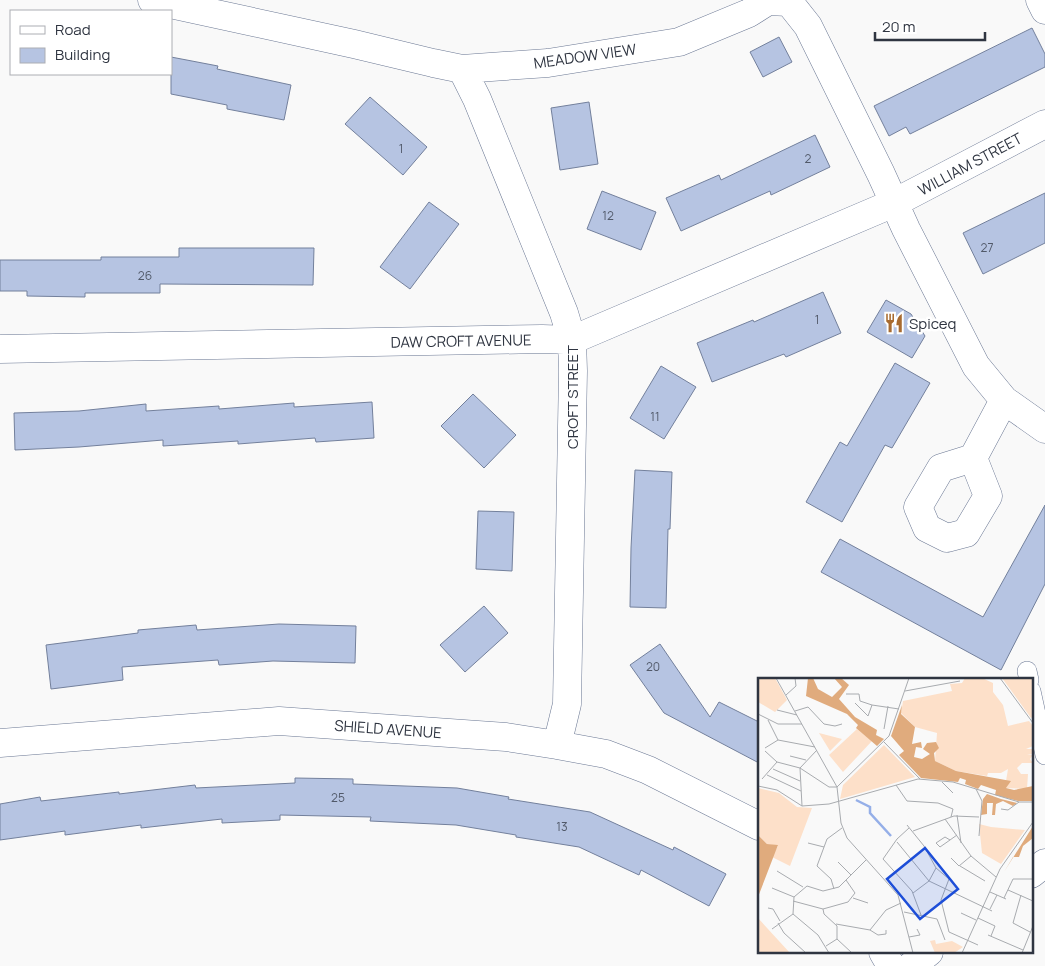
<svg xmlns="http://www.w3.org/2000/svg" width="1045" height="966" viewBox="0 0 1045 966" font-family="Manrope,sans-serif">
	<style>
		.building { fill: #b6c4e2; stroke: #73809c }
		.lines { fill: none; stroke-linecap: round; stroke-linejoin: round }
		.lane-casing { stroke: #6b7894; stroke-width: 20 }
		.street-casing { stroke: #6b7894; stroke-width: 29 }
		.lane { stroke: #fff; stroke-width: 19 }
		.street { stroke: #fff; stroke-width: 28 }
		.labels { text-anchor: middle; dominant-baseline: central; stroke-width: 5; stroke-linejoin: round; paint-order: stroke }
		.number-label { font-size: 12px; fill: #515969 }
		.street-label { font-size: 15px; fill: #2f3541; stroke: #fff }
		.poi-label { font-size: 15px; fill: #2f3541; stroke: #fff; text-anchor: start }
		.inset-river { fill: none; stroke: #95afe8; stroke-width: 2.5 }
		.inset-road { fill: none; stroke: #a8abaf; stroke-width: 1 }
		.view { fill: #1d4ed8; fill-opacity: 0.15; stroke: #1d4ed8; stroke-width: 2.5 }
		.inset-edge { fill: none; stroke: #2f3541; stroke-width: 2.5 }
	</style>
	<rect width="100%" height="100%" fill="#f9f9f9"/>
	<path class="building" d="M1032 28 1045 54V67L910 134 906 127 889 136 874 106Z
		M779 37 792 62 763 77 750 52Z
		M171 57 218 66 217 69 291 85 284 120 227 109V105L171 94Z
		M370 97 427 147 403 175 345 124Z
		M589 102 598 164 560 170 551 108Z
		M815 135 830 167 771 195 770 191 681 231 666 198 719 175 721 180Z
		M602 191 656 212 641 250 587 229Z
		M1045 193V243L983 274 963 233Z
		M429 202 459 224 410 289 380 267Z
		M179 248H314L313 285 160 284V293H85V297L27 296V291H0V260H101V257H179Z
		M823 292 841 333 786 357 784 354 712 382 697 343 753 320 754 322Z
		M886 300 911 314 925 336 912 358 867 332Z
		M895 363 930 383 892 448 885 445 842 522 806 502 840 442 847 446Z
		M661 366 696 387 664 439 630 418Z
		M473 394 516 435 484 468 441 426Z
		M372 402 374 438 316 442 315 438 238 444V441L163 446V440L79 447 15 450 14 413 79 411 146 404V411L219 406V409L294 403V407Z
		M635 470 672 472 670 529H668L666 608 630 607 631 548Z
		M1045 505V584L1001 670 821 572 840 539 983 617Z
		M478 511 514 512 512 571 476 569Z
		M484 606 508 633 465 672 440 645Z
		M279 624 356 626 355 663 273 661 219 665 218 660 122 667 123 680 51 689 46 645 138 633V630L196 625 197 630Z
		M660 644 710 717 719 702 759 722V763L664 713 630 665Z
		M295 778 353 779V784L457 788 509 797 508 799 590 812 673 850 674 847 726 874 709 906 641 870 639 875 579 847 516 837V835L456 825 370 821 371 817 280 815V820L222 823V819L141 828V825L65 835V831L0 840V804L40 797 41 801 119 792V794L195 785 196 788 295 783Z"/>
	<g class="lines">
		<defs>
			<path id="lane" d="M1027 671 1029 680
				M1031 691 1045 755"/>
			<path id="street" d="M152 0 354 44 433 63 462 69 548 63 679 42 749 13 768 1 789 2 808 26 881 174 906 229 976 366 1004 400 1045 429
				M1040 0 1045 10
				M462 69 477 99 564 313 572 340 573 371 567 704 557 745
				M0 349 542 339 572 340 894 203 1045 124
				M973 458 988 496 966 533 947 538 927 528 918 507 941 468 973 458 1004 400
				M0 743 279 721 506 737 557 745 606 754 648 770 759 826
				M1031 874 1045 863
				M883 952 891 966
				M911 966 929 952"/>
		</defs>
		<use href="#lane" class="lane-casing"/>
		<use href="#street" class="street-casing"/>
		<use href="#lane" class="lane"/>
		<use href="#street" class="street"/>
	</g>
	<defs>
		<symbol id="restaurant-bare" viewBox="-9 -9 18 18"><path d="M-5-6h1v4h1v-4h1v4h1v-4h1v5L-1.5 .5V6h-2V.5L-5-1ZM5-6V6H3V1.5H1.5Q1.5-4 5-6Z" fill="#a86b30" stroke="#fff" stroke-width="2.5" paint-order="stroke"/></symbol>
	</defs>
	<g fill-rule="evenodd">
		<use href="#restaurant-bare" x="880" y="309" width="28" height="28"/>
	</g>
	<g class="labels">
		<g class="number-label">
			<text x="401" y="148">1</text>
			<text x="808" y="158">2</text>
			<text x="608" y="215">12</text>
			<text x="987" y="247">27</text>
			<text x="145" y="275">26</text>
			<text x="817" y="319">1</text>
			<text x="655" y="416">11</text>
			<text x="653" y="666">20</text>
			<text x="338" y="797">25</text>
			<text x="562" y="826">13</text>
		</g>
		<g class="street-label">
			<text transform="translate(585 56) rotate(-8)">MEADOW VIEW</text>
			<text transform="translate(970 164) rotate(-28)">WILLIAM STREET</text>
			<text transform="translate(461 341) rotate(-1)">DAW CROFT AVENUE</text>
			<text transform="translate(572 397) rotate(-90)">CROFT STREET</text>
			<text transform="translate(388 729) rotate(4)">SHIELD AVENUE</text>
		</g>
		<g class="poi-label">
			<text x="909" y="323">Spiceq</text>
		</g>
	</g>
	<g transform="translate(758 678)">
		<rect width="275" height="275" fill="#f9f9f9"/>
		<path d="M0 0H17L29 22 17 34 0 24ZM207 0H224L235 5V14L245 27 250 48 271 43 275 48V68L268 71H275V76H269L275 77 272 81 275 85H264L259 90 263 96H270L269 111 248 110 252 103H248L250 91 243 95H230L229 98 198 93 177 83 179 55 157 49 143 35 145 23 194 13 192 6 204 5ZM244 0H275V39L273 40ZM99 51 114 63 85 94 71 77ZM61 55 84 61 72 73ZM126 67 157 99 82 121 85 107ZM0 110 21 115 39 129 54 130 32 188 14 179 20 168 9 166 0 157ZM221 146 233 149 267 152 243 186 224 175ZM0 236V240L32 275H0ZM177 262 178 266 194 263 205 269 196 275H177L172 263Z" fill="#fde0c9"/>
		<path d="M50 0H55L60 11 74 19 84 9 76 0H83L91 7 81 21 97 39 119 52 118 57 126 61 119 68 98 50 100 47 89 36 48 18ZM144 27 143 36 157 49 154 66 163 64 164 70 158 69 156 79 164 81 172 76 165 71 169 65 178 64 181 70 176 75 177 83 198 93 253 103 248 110 256 112 275 108V123H260L237 117 238 112 223 107 220 111 207 106 208 102 202 100 200 104 163 100 141 77 146 73 133 58ZM229 116 243 121 259 125 255 128 245 123 238 126 237 137H234L235 125H229V136L223 137 225 121ZM275 148V160L265 168 261 179H255L246 194ZM0 157 9 166 20 167 0 219Z" fill="#e0ab7d"/>
		<path class="inset-river" d="M98 122 112 129V135L133 158"/>
		<path class="inset-road" d="M151 0 131 58 79 109 83 145 89 160 140 217 155 275M242 0 275 45M147 13 202 3M88 16H101L102 23 114 27 141 31M28 17 38 8 37 0M97 25 110 38 114 27M19 32 39 37M37 33 50 29 66 46 77 48 84 46M0 36 20 46H44M10 42 20 62M126 51 130 28M126 64 162 101M7 70 20 62 57 69M7 73 19 84 42 90 71 109H79L18 0M32 78 48 82M15 91 42 103M9 97 43 113M4 101 19 84M184 104 195 115M138 107 149 123 180 125 195 131 193 139M0 108 19 112 44 128 71 126 160 101 195 104 261 124H275M218 111 224 123 221 158M44 128 42 90 59 72M243 131 250 132 261 124M199 137 203 165M187 141 213 178 238 199M149 147 166 168 178 190 191 201 183 222 191 254M151 150 139 161 125 181 154 213 163 237M155 153 196 138 221 139M192 162 187 159 178 165 182 169 192 162 199 157M139 164 171 203 234 233M50 165 66 169M193 180 201 188 213 178M80 184 93 197M202 188 227 203M19 193 45 209M14 210 36 219M76 211 73 201 59 188 69 161 84 150M250 212 275 223M232 214 248 221M155 215 171 203 178 190M263 217 255 245 272 254M95 220 110 225M246 220 255 201H275M35 223 65 231 90 224 97 215 88 202M10 230 15 231 22 243M65 231 66 236 79 248V261L68 268M232 231 239 217M146 234 179 241 187 262M203 235 218 242M220 240 237 248 233 258M20 245 26 255 48 275M78 246 112 252 128 232 143 225M14 251 35 236M112 252 120 257 128 256V252M191 254 220 267M230 257 265 272M151 259 162 257 159 251M79 261 94 275M71 275 60 257 35 236 36 219 49 208 65 213 81 209 108 182M99 275H115M204 275 242 191 275 144M264 275 275 248"/>
		<path class="view" d="M167 170 200 211 162 241 129 201Z"/>
		<rect width="275" height="275" class="inset-edge"/>
	</g>
	<rect x="10" y="10" width="162" height="65" fill="#ffffff" stroke="#acaeb3"/>
	<rect x="20" y="26" width="25" height="8" fill="#ffffff" stroke="#acaeb3"/>
	<text x="55" y="35" font-size="15" fill="#2f3541">Road</text>
	<rect x="20" y="48" width="25" height="15" fill="#b6c4e2" stroke="#acaeb3"/>
	<text x="55" y="60" font-size="15" fill="#2f3541">Building</text>
	<path d="M875 32v8h110v-8" fill="none" stroke="#2f3541" stroke-width="2.5"/>
	<text x="882" y="32" font-size="15" fill="#2f3541" stroke="#ffffff" stroke-width="4" paint-order="stroke">20 m</text>
</svg>
